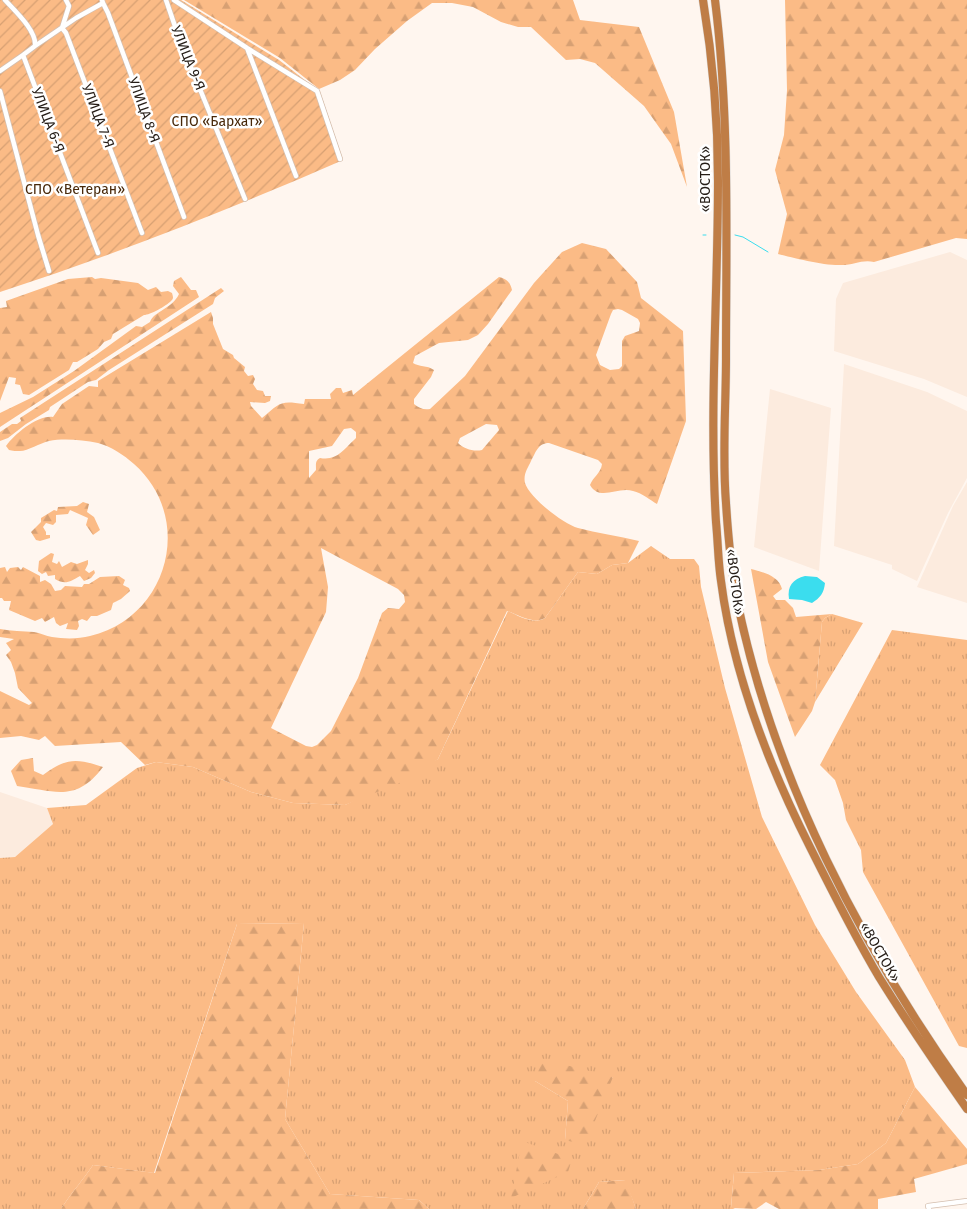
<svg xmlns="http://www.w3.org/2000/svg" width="967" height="1209" viewBox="0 0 967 1209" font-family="'Fira Sans',sans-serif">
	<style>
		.built { fill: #fcebde }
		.grass { fill: url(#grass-tufts); fill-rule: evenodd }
		.forest { fill: url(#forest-firs); fill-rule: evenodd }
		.garden { fill: url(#garden-furrows) }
		.water { fill: #3bddee }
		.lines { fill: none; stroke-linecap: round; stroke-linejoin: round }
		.stream { stroke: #3bddee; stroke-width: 1 }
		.street-casing { stroke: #d4bfaf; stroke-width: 6 }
		.highway-casing { stroke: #d8d6d5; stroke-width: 9 }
		.street { stroke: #fff; stroke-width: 4.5 }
		.highway { stroke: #bf7d46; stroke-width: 8 }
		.labels { text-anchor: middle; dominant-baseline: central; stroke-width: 5; stroke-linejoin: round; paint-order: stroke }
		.street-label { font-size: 14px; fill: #251d17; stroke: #fff }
		.park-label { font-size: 14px; fill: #482809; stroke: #fff }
	</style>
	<defs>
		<pattern id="grass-tufts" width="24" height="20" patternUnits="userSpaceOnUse" patternTransform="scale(1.25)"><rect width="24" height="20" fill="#fbbb86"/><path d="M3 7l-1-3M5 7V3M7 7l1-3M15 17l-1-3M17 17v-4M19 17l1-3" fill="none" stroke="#d7a073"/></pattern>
		<pattern id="forest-firs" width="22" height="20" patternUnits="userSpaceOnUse" patternTransform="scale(1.25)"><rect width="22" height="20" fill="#fbbb86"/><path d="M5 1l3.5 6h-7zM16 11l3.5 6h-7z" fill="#d7a073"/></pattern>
		<pattern id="garden-furrows" width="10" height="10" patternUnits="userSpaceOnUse" patternTransform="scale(1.25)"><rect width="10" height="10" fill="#fbbb86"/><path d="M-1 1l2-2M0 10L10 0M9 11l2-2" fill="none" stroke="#d7a073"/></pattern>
	</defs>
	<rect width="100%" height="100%" fill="#fff6ef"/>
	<path class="built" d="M950 252 967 260V397L924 379 834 351 836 299 843 283Z
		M844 364 927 392 967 411V478L948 513 917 581 892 569V565L834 546Z
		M770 389 831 408 819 571 754 547Z
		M967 482V603L917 587 953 506Z
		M0 792 47 808 53 824 15 857 0 858Z"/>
	<path class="grass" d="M651 546 670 559H694L699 566 701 587 725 688 762 817 815 925 856 992 905 1060 915 1087 886 1143 858 1164 819 1170 734 1173 731 1207 735 1209H636L625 1180 599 1182 583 1209H429L419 1200 330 1194 285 1119 304 923 237 924 154 1173 93 1165C83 1180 71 1193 61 1209H0V858L15 857 53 824 47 808 86 805 137 768 156 762 193 767 251 792 293 803 345 805 438 759 508 611C519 616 533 625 545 618L578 572 597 574 612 565 628 563ZM613 1077 565 1140 568 1101 535 1081Z
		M832 614 863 623 815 702 822 622 825 618Z
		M892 630 967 640V1048L959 1046 863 872 861 850 846 820 843 803 835 780 820 765Z"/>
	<path class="forest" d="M184 0H573L580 20 639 27 674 112 687 187 671 144 644 106 595 63 580 59 566 60 531 27H518L501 22 473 7 452 3H432L407 21 375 49 355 70 340 80 319 89 280 58Z
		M785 0H967V239L956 238 874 262C863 259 853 265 842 265 825 266 794 258 778 254L787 214 775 170 784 135 787 90Z
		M582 243 606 249 637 282 641 298 683 331 686 421 657 504C650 500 642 493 633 491 618 486 600 502 590 485 593 477 601 473 602 464L598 460 549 443C538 443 536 452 531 461 528 468 523 474 525 483 529 497 563 524 578 528 597 533 618 536 639 541L628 563 612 565 597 574 578 572 545 618C533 625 519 615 507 611L438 759 414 777 345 805 293 803 251 792 193 767 156 762 145 765 121 742 55 746 45 736 39 740 21 736 0 738V691L29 705 32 703 18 688 15 673 11 662 6 655 11 650 6 643 14 639 0 637V629C11 631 23 631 34 632 40 633 46 636 52 637 64 639 79 639 90 636 169 617 195 518 134 464 124 455 110 446 98 443 82 440 64 438 49 441 40 443 28 451 20 451 17 451 12 451 9 450L6 446C15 434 37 415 53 417L62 404 89 386 98 387V381L211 312 213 318V324L223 349 233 355 234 358 245 367 244 371 248 376 253 375 255 379 253 384 257 390 263 391 265 396H271L270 401 265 403 250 402 251 406 262 418C280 403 279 400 304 404L305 399H331L330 394 336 388H341L343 393 352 390 353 395 499 277C507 279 510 282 512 290L488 324 478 335 468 340 439 343 415 356 413 363C419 367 427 365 434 370L431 377 414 399V404C419 408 423 410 430 409L465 376 534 283 562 252ZM618 309 622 310 638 319 640 323 639 331 625 336 622 341V366L619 369 610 370 600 365 596 355 611 314 613 310ZM486 424 497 425 499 430 482 450C474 452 464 449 458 443L460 438ZM351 428 356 432V438L354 440C343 450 337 461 320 458 315 461 316 464 316 470L309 478V451L332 446 344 429ZM321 548 398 589 404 595 405 602 399 609 388 608 382 613 358 678 331 731 317 745 312 747 306 746 271 728 326 612 328 587Z
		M92 277 95 279 101 278 138 283 148 290 156 287 161 292 168 291 172 293C173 297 174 298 171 301 166 306 150 315 144 315L113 334 111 339 104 342 98 349 77 362H73L69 370 29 395 23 394 20 385 15 384 16 378 9 377 0 401V308L7 307 6 301 68 279Z
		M181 277 191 290H196L199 297 0 427V413L33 397 74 371 136 326 142 327 150 322C154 311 172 309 179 294L173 286 174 281Z
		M221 288 224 291 215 298 213 304 109 370 96 380 88 382 50 407 49 410 26 424 8 438 0 441V432L12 424H17L21 421 20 418Z
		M83 502 89 504 87 512 94 517 100 530 93 535 86 525 88 518 70 510 68 514 56 515V522L53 525 46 523 43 527 46 532V535H50V538L40 541 36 540 31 532 41 522V518L54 510 57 511 58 507 77 506Z
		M51 553 54 554 52 562 57 564 59 561 62 567 71 562 77 564 88 560V564L85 570 89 573 94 570 95 573 91 578 84 581 80 576C70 582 65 585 55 579V575L48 576 46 572 42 574 38 571 39 561Z
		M5 567 7 572 10 568 18 567 21 570 23 567 40 576V582L45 580 51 584 55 591 61 590 65 586 82 587 84 584H89L100 577 119 576 125 580 123 585 129 588 130 591 121 599 113 603 111 610 97 616H91L87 621 82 619 78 621 79 626 77 630 66 629 68 623 60 626 56 623 54 617 45 622 42 618 35 621 9 610 11 601H4L2 598H0V568Z
		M751 569C763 572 779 576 782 589L773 596 776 600H785L793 608 796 617 832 614 825 618 822 622 815 702 812 711 795 737 768 662Z
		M33 758 34 771 43 775C66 758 76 758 103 767 76 803 55 791 17 786L11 771 21 760Z
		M304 923 285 1119 330 1194 419 1200 429 1209H61C71 1193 83 1180 93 1165L155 1173 237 924Z
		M542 1059 613 1077 585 1145 565 1140 568 1101 535 1081Z
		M915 1087 967 1149V1164L914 1179 916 1192 878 1199V1209H779L766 1202 756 1209 731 1208 734 1173 819 1170 858 1164 886 1143Z
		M522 1141 572 1159 568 1172 511 1198Z
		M626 1180 636 1209H583L599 1182Z"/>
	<path class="garden" d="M0 0H181L279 60 320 92 343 160C231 209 117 254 0 292Z"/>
	<path class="water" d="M805 576 817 577 825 583C824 593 820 598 812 603L802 600 789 599C787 586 793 579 805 576Z"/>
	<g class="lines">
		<path class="stream" d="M703 235H706
			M735 235 743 237 768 252"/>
		<defs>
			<path id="street" d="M5 0C15 11 37 31 35 46L23 55 98 253
				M66 0 69 6 62 28 66 33 142 233
				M166 0 179 38 245 199
				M174 0 247 48 317 91 340 159
				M103 3 108 13 184 217
				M35 46 76 18 103 3 102 0
				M247 48 296 176
				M0 71 23 55
				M0 91 38 235 49 271
				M929 1209 928 1206 967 1201"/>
			<path id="highway" d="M703 0C713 60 718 121 718 181 718 295 709 409 716 522 718 542 718 561 721 581 733 674 768 764 810 847 832 891 854 935 879 977 907 1022 937 1066 967 1109
				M715 0C730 119 726 238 726 358 726 406 722 454 726 503 728 535 731 568 737 600 773 778 862 948 967 1095"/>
		</defs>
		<use href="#street" class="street-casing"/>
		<use href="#highway" class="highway-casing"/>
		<use href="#street" class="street"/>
		<use href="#highway" class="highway"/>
	</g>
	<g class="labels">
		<g class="street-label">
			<text transform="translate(188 58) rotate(68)">УЛИЦА 9-Я</text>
			<text transform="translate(144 110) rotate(70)">УЛИЦА 8-Я</text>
			<text transform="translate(98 116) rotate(69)">УЛИЦА 7-Я</text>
			<text transform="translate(48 120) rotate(69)">УЛИЦА 6-Я</text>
			<text transform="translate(705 179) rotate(-90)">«ВОСТОК»</text>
			<text transform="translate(735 582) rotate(83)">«ВОСТОК»</text>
			<text transform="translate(880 952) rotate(60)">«ВОСТОК»</text>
		</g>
		<g class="park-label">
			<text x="217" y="121">СПО «Бархат»</text>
			<text x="75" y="189">СПО «Ветеран»</text>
		</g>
	</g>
</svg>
